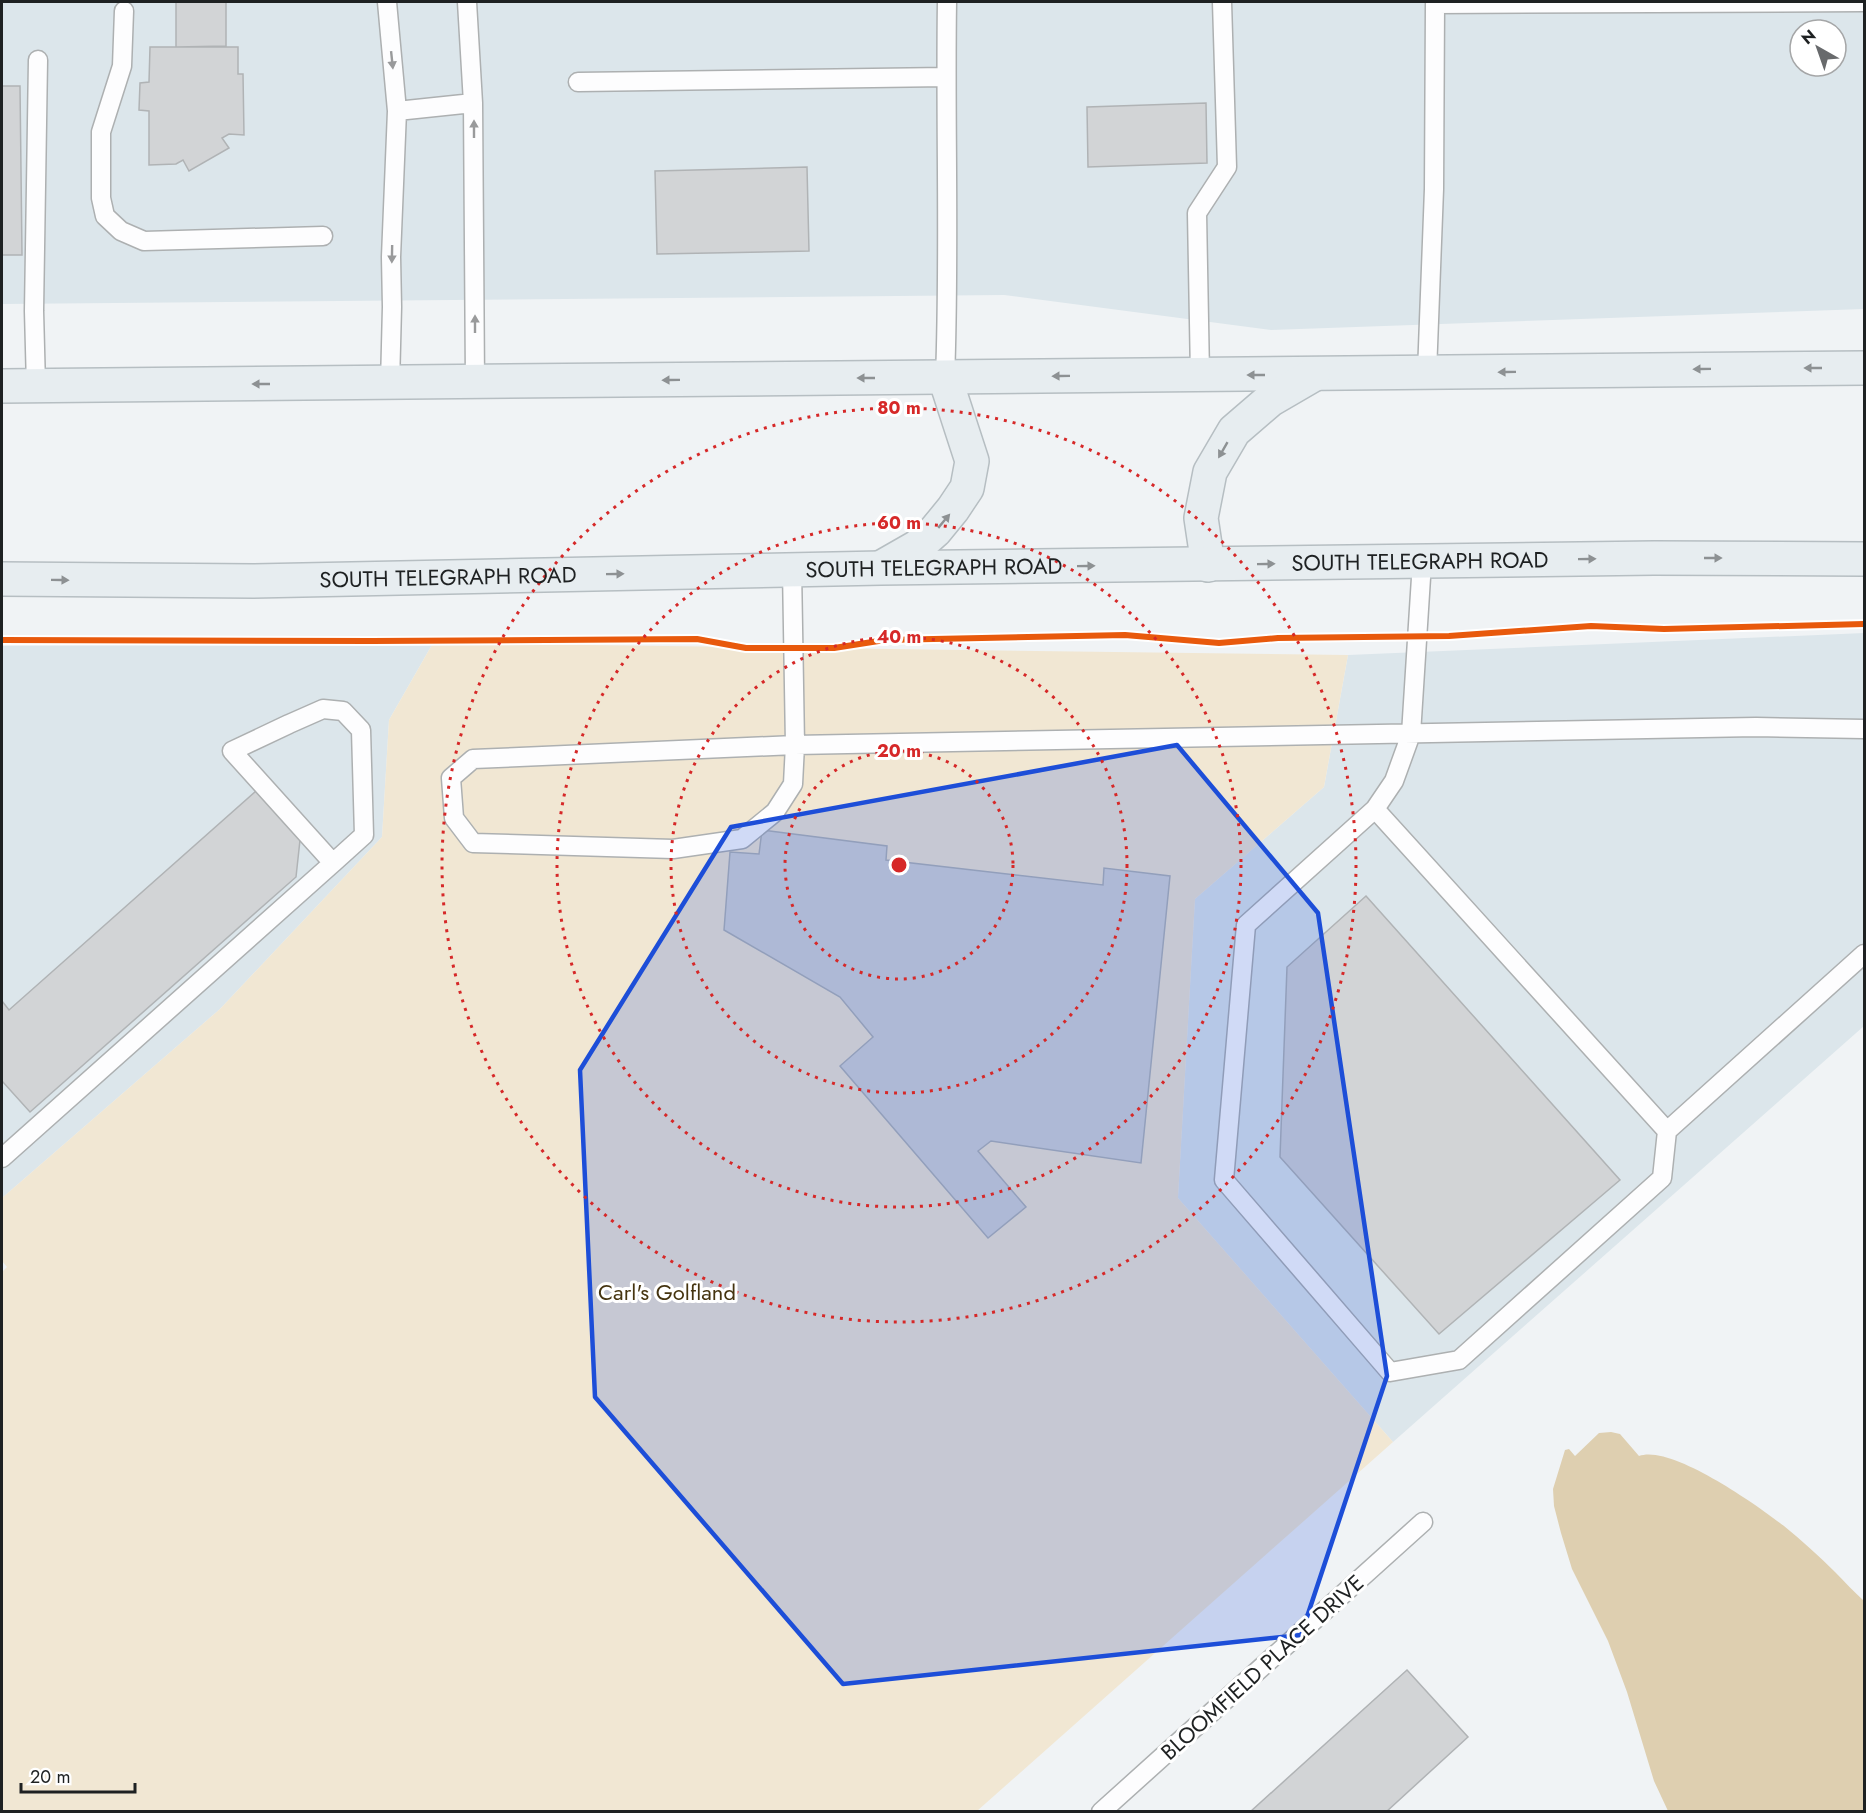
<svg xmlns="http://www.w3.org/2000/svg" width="1866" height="1813" viewBox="0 0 1866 1813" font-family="Jost,sans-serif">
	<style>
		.built { fill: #dce6eb; fill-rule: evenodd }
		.green { fill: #f1e7d3 }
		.water { fill: #decfb0 }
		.building { fill: #d2d4d6; stroke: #b0b3b5; stroke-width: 1.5 }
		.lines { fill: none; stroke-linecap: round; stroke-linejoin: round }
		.lane-casing { stroke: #adb0b1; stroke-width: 21 }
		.highway-casing { stroke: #b6bec2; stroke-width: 36 }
		.lane { stroke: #fdfdfe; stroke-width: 18 }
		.highway { stroke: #e7edf0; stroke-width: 33 }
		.cycleway-casing { stroke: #fff; stroke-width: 10 }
		.cycleway { stroke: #e8590c; stroke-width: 6 }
		.oneway { fill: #999a9b }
		.oneway2 { fill: #8d9193 }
		.marked { fill: #1d4ed8; fill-opacity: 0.2; stroke: #1d4ed8; stroke-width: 4.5; stroke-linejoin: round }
		.ring { fill: none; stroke: #d62828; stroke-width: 3; stroke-dasharray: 3 6 }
		.labels { text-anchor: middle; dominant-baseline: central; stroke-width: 6; stroke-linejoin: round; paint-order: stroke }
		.street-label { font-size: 22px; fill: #1e2122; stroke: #fff }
		.park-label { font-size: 22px; fill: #453410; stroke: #fff }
		.centre { fill: #d62828; stroke: #fff; stroke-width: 3 }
		.ring-label { font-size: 18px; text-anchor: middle; font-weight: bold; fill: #d62828; stroke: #fff; stroke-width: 6; stroke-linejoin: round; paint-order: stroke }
	</style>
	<rect width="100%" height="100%" fill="#f0f3f5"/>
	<path class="built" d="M2 2H1864V309L1271 330 1004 295 2 304ZM1800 30H1836V66H1800Z
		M1864 633V1026L1393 1442 1178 1198 1195 899 1324 787 1348 655Z
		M433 643 389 720 382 837 220 1009 2 1198V646Z"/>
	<path class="green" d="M433 643 1348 655 1324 787 1195 899 1178 1198 1393 1442 977 1811H2V1272L7 1267 2 1261V1198L220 1009 382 837 389 720Z"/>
	<path class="water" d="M1611 1432 1620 1434 1639 1456C1671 1444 1757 1505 1784 1526 1801 1540 1819 1556 1835 1572 1845 1582 1854 1592 1864 1601V1811H1668L1654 1781 1627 1692 1608 1641 1572 1569 1561 1533 1554 1506 1553 1489 1565 1450 1569 1449 1575 1456 1599 1433Z"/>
	<path class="building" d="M176 2H226V46L176 47Z
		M150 47H238V74H243L244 135 229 134 222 138 229 148 189 171 183 160 176 164 149 165V111L139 110 140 83 149 82Z
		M2 86H20L22 255H2Z
		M1206 103 1207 163 1088 167 1087 107Z
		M807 167 809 251 657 254 655 171Z
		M256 791 300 840 296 877 30 1112 2 1081V1001L9 1010Z
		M762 830 887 846 886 860 1103 885 1104 868 1170 876 1141 1163 991 1141 978 1151 1026 1207 988 1238 840 1066 873 1037 840 997 724 930 730 852 759 854Z
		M1366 896 1620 1180 1439 1334 1280 1157 1287 967Z
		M1407 1670 1468 1737 1386 1812H1250Z"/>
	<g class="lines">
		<defs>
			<path id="lane" d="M387 2 397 111 391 257 392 307 390 384
				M467 2 473 103 475 383
				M124 11 122 66 101 132V198L105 216 121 231 144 241 323 236
				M578 82 946 77
				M397 111 473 103
				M1427 373 1434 189 1435 4 1864 2
				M1200 375 1197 213 1227 167 1222 2
				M945 378C950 252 945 127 947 2
				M36 386 34 311 38 60
				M1422 562 1411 734 1394 781 1375 809 1667 1131 1864 954
				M792 569 795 745 793 784 775 812 742 839 673 849 473 843 454 818 451 778 473 759 795 745 1756 727 1864 729
				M323 709 343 711 361 730 364 835 333 863 232 751 289 724Z
				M1375 809 1246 925 1224 1180 1390 1372 1459 1360 1662 1178 1667 1131
				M2 1158 333 863
				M1101 1812 1423 1522"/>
			<g id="highway">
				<path d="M2 386 1864 368"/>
				<path d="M1208 565 1201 518 1210 472 1234 431 1270 400 1313 375"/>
				<path d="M882 567 917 547 935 531 953 509 967 488 972 461 945 378"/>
				<path id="s1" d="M2 579 253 581 881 568 1654 558 1864 559"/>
			</g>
		</defs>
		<use href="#lane" class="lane-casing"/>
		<use href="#highway" class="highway-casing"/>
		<use href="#lane" class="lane"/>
		<use href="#highway" class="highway"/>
		<defs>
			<path id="cycleway" d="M2 640 372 641 697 639 746 648H834L885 640 1125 635 1219 643 1278 638 1449 636 1591 626 1664 629 1864 624"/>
		</defs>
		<use href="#cycleway" class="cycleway-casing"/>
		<use href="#cycleway" class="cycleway"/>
	</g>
	<defs><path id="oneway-solid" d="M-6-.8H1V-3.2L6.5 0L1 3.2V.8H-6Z" transform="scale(1.5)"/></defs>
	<g class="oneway">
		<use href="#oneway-solid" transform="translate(392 60) rotate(84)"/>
		<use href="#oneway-solid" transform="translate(474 129) rotate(-90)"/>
		<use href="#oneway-solid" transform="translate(392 254) rotate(91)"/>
		<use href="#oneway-solid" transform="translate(475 324) rotate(-90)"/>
	</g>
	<g class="oneway2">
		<use href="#oneway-solid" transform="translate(1813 368) rotate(180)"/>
		<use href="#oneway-solid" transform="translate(1702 369) rotate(179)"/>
		<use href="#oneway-solid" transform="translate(1507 372) rotate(179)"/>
		<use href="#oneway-solid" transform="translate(1256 375) rotate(180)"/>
		<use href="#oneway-solid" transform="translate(1061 376) rotate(179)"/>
		<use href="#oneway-solid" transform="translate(866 378) rotate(180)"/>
		<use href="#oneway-solid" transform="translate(671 380) rotate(179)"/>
		<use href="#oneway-solid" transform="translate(261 384) rotate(180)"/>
		<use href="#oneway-solid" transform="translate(1223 450) rotate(120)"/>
		<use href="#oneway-solid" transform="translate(944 521) rotate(-50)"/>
		<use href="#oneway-solid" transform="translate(1713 558)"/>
		<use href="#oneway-solid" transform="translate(1587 559) rotate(-1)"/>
		<use href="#oneway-solid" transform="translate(1266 564) rotate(-1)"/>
		<use href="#oneway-solid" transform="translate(1086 566) rotate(-1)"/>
		<use href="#oneway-solid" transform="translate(615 574) rotate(-1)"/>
		<use href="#oneway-solid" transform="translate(60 580) rotate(1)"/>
	</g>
	<path class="marked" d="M1177 745 1318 913 1387 1376 1301 1635 843 1684 595 1397 580 1070 731 827Z"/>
	<g class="ring">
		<circle cx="899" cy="865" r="114"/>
		<circle cx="899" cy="865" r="228"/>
		<circle cx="899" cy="865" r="342"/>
		<circle cx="899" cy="865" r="457"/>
	</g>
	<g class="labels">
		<g class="street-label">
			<text stroke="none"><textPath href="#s1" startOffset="1418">SOUTH TELEGRAPH ROAD</textPath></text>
			<text stroke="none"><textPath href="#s1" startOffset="932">SOUTH TELEGRAPH ROAD</textPath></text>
			<text stroke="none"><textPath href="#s1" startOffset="446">SOUTH TELEGRAPH ROAD</textPath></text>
			<text transform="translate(1262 1667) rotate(-42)">BLOOMFIELD PLACE DRIVE</text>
		</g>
		<g class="park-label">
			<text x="667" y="1292">Carl's Golfland</text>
		</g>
	</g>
	<circle cx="899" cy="865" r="9" class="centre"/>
	<g class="ring-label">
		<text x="899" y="414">80 m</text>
		<text x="899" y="529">60 m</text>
		<text x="899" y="643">40 m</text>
		<text x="899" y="757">20 m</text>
	</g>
	<rect width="1866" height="1813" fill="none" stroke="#1e2122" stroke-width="6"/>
	<g transform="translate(1818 48) rotate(320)"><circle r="28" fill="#ffffff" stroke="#a5a6a7" stroke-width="1.5"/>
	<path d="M0-4.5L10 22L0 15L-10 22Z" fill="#686a6c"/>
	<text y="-9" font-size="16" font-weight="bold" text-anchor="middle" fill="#1e2122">N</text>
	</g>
	<path d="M21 1783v9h114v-9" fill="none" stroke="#1e2122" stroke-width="3"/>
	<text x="30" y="1783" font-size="18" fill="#1e2122" stroke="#ffffff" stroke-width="4.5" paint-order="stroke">20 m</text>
</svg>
